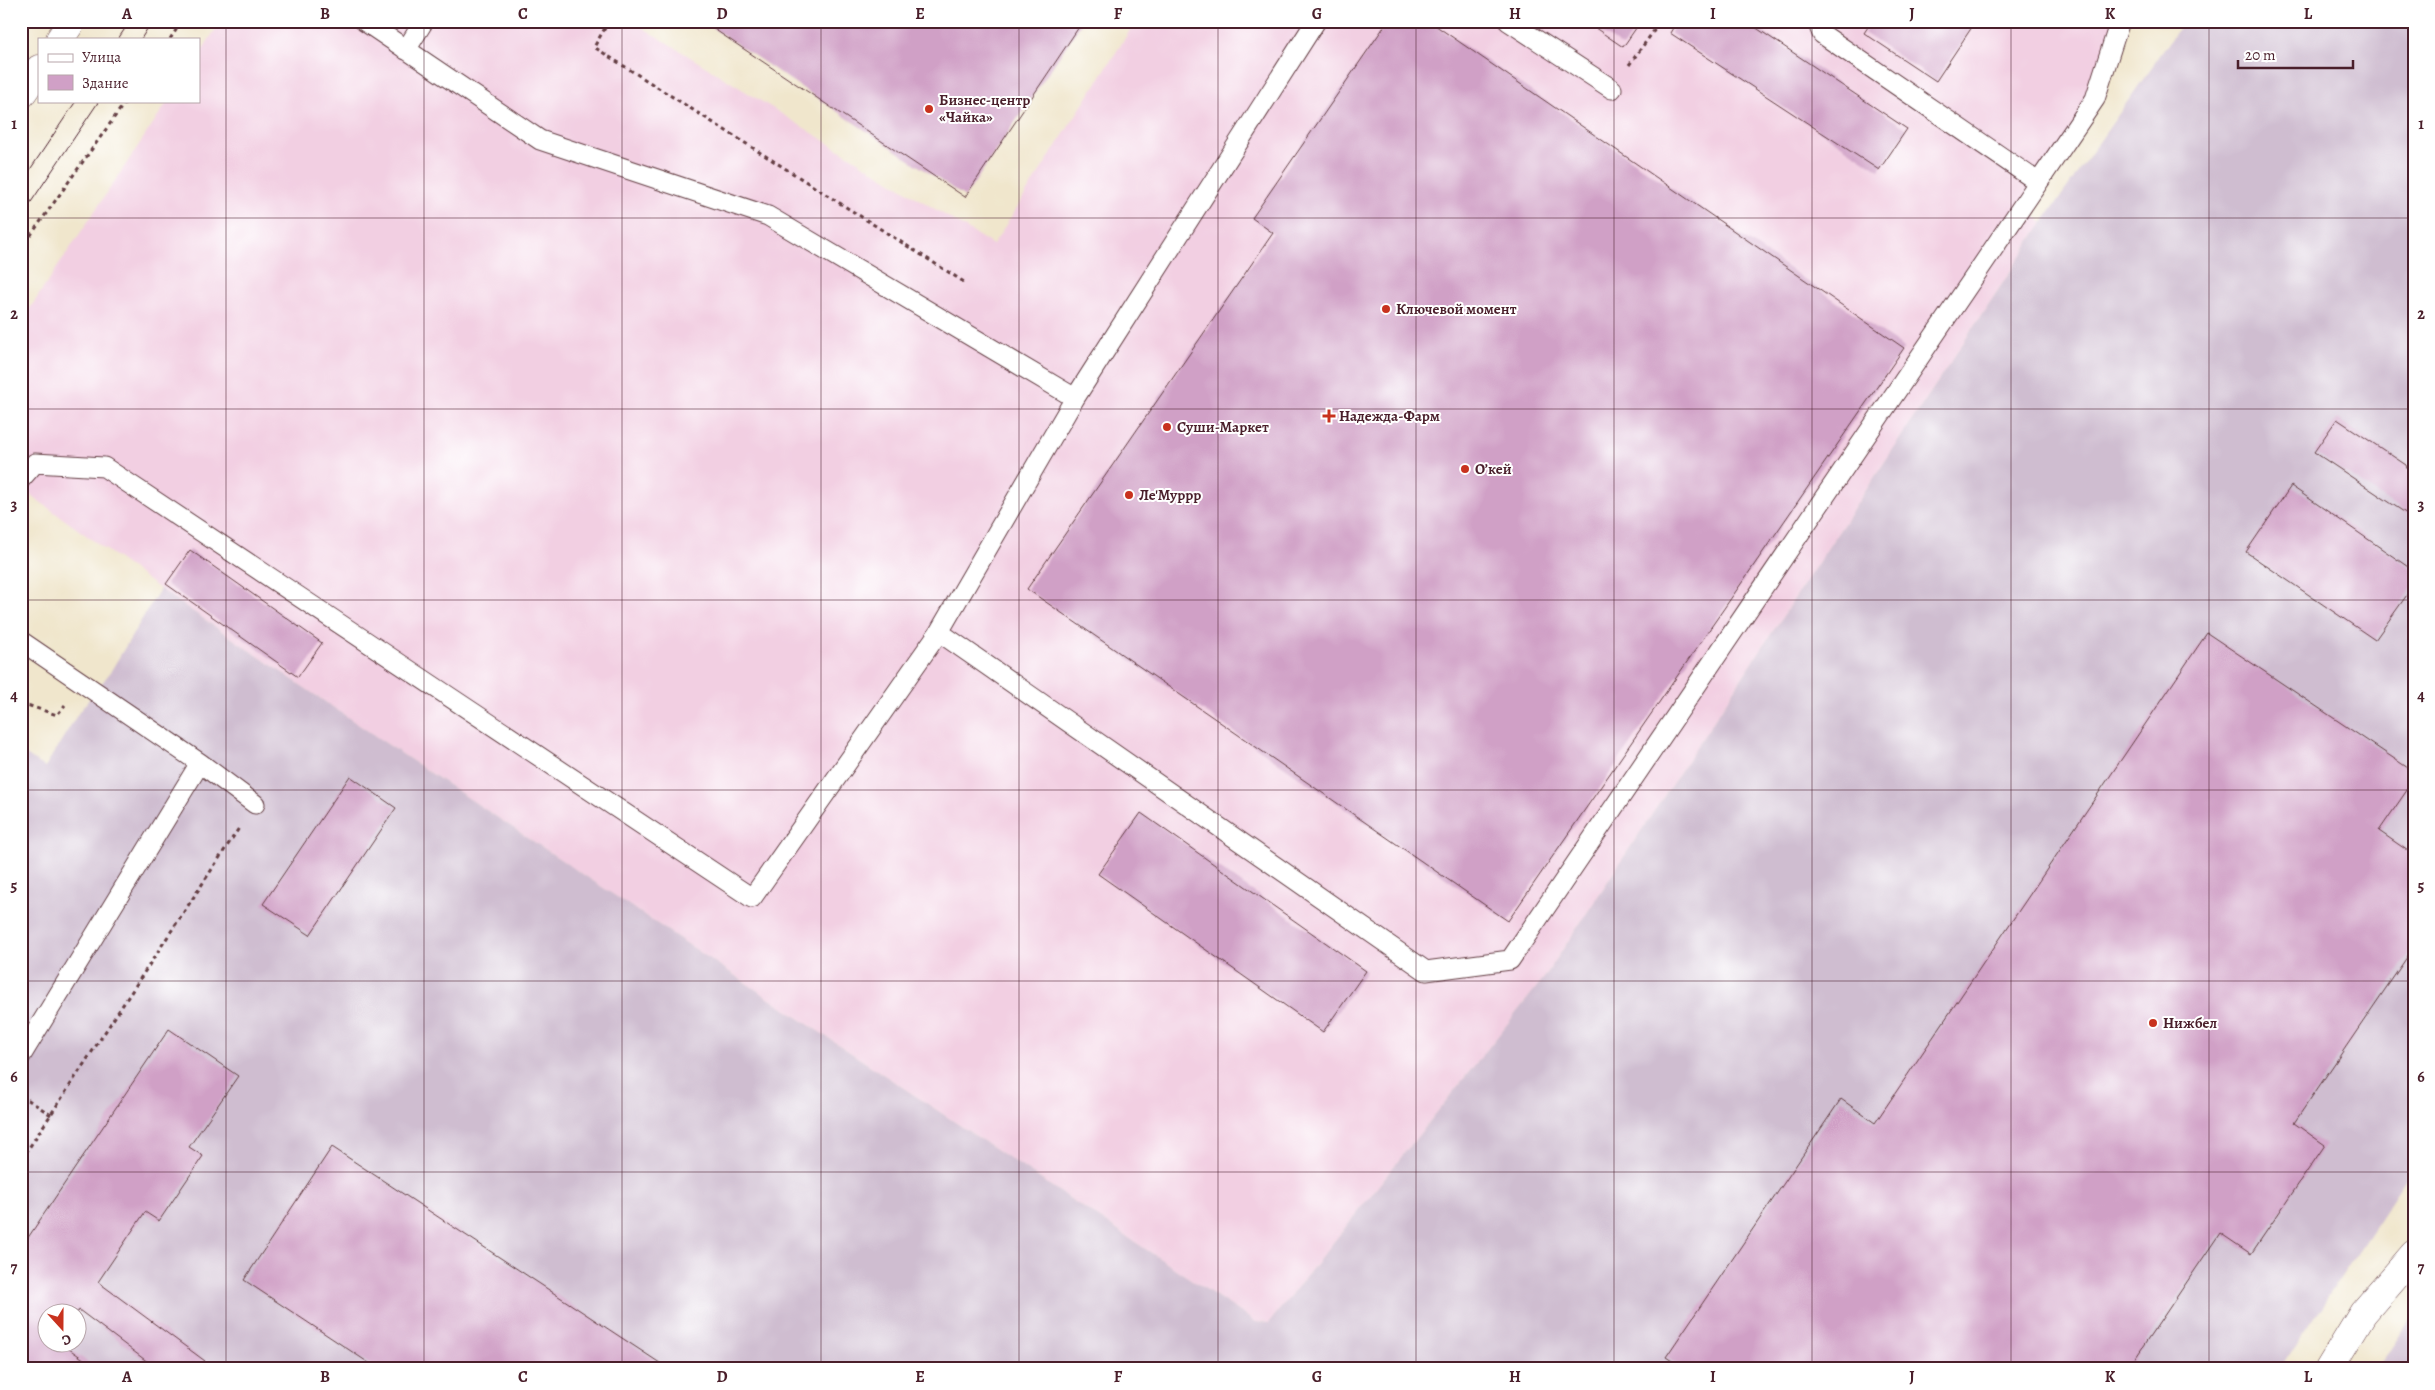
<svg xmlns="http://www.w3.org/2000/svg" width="2435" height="1390" viewBox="0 0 2435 1390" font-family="Alegreya,serif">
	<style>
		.built { fill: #f2cfe2 }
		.industrial { fill: #cfbdd0; fill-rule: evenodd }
		.building { fill: #d0a0c6 }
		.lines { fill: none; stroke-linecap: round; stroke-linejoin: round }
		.service-casing { stroke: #633d43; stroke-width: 21 }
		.minor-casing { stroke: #633d43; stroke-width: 29 }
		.primary-casing { stroke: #633d43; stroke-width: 29 }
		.path { stroke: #633d43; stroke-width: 3; stroke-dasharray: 4 4; stroke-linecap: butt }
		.service { stroke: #fff; stroke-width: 19 }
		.minor { stroke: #fff; stroke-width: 28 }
		.primary { stroke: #fff; stroke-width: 28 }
		.tram { stroke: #4a1f2b; stroke-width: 1 }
		.grid { fill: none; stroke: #4a1f2b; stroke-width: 1; stroke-opacity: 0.55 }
		.poi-dot { fill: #c8321e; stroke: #fff; stroke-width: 2 }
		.labels { text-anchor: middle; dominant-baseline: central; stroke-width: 4; stroke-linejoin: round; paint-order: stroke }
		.poi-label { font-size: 15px; font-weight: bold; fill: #4a1f2b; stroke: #fff; text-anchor: start }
		.neatline { fill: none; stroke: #4a1f2b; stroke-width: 2 }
		.grid-label { font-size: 16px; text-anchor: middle; font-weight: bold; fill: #4a1f2b }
	</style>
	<rect width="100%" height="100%" fill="#fff"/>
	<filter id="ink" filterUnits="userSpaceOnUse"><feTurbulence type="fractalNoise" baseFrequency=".02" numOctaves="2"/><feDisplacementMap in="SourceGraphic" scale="10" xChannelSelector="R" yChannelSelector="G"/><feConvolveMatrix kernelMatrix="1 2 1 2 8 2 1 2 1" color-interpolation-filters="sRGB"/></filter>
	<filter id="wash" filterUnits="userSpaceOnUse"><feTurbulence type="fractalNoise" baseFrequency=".0096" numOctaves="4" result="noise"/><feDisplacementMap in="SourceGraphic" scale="20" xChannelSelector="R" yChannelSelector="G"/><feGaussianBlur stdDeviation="1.12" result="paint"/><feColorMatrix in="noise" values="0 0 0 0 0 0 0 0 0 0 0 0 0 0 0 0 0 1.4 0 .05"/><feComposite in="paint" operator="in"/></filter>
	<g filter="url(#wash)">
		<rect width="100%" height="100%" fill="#f0e6cc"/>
		<path class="built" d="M221 21H632L993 245 1136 21H2120L2095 99 2021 207 2043 222 1544 978 1269 1323 1255 1322 378 738 160 589 21 488V322L168 101H199V55Z"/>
		<path class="industrial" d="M2184 21H2414V1167L2280 1369H21V752L45 767 79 712 109 674 160 589 378 738 1255 1322 1269 1323 1544 978 2043 222ZM48 1312H78V1342H48Z
			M2414 1314V1369H2377Z"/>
		<g id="blocks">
			<path class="building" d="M702 21H1083L965 197Z
				M1388 21H1429L1904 348 1508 921 1027 589 1273 233 1252 218Z
				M1585 21H1641L1623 47Z
				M1677 21H1746L1907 129 1879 170 1670 33Z
				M1872 21H1976L1936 81 1864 33Z
				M2337 419 2406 465 2414 483V503L2407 514 2314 452Z
				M2291 486 2414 571V585L2375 640 2246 552Z
				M190 550 322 643 298 677 166 584Z
				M2207 633 2414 772V780L2379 831 2414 855V947L2294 1123 2325 1145 2251 1254 2220 1233 2128 1369H1684L1666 1357 1841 1099 1875 1123Z
				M350 776 396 808 310 935 263 904Z
				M1141 813 1366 971 1323 1032 1098 874Z
				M169 1029 238 1076 189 1147 203 1156 159 1221 145 1212 98 1282 205 1361 199 1369H157L79 1310 78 1312H48V1342H59L98 1369H21V1248Z
				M332 1147 669 1369H378L244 1280Z"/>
		</g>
	</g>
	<g filter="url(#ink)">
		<use href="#blocks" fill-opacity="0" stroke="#633d43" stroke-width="1"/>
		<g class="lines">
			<defs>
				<path id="service" d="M364 21 540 140 768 216 1075 398 939 632
					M1508 21 1612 89
					M1817 21 1822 34 2038 182
					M406 50 424 21
					M1075 398 1316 21
					M21 479 35 463 104 467 752 898 939 632 1426 971 1510 960 2095 99 2120 21
					M21 641 200 763 255 804
					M21 1056 200 763"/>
				<path id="minor" d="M2329 1369 2363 1313 2414 1254"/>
				<path id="primary" d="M60 39 72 21
					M21 95 39 69"/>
			</defs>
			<use href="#service" class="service-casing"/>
			<use href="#minor" class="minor-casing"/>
			<use href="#primary" class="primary-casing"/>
			<path class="path" d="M609 21 594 47 964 282
				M170 39 182 21
				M1629 65 1661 21
				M21 249 126 101
				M21 703 57 715 65 705
				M21 1095 51 1115
				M21 1160 239 828"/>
			<use href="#service" class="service"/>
			<use href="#minor" class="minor"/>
			<use href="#primary" class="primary"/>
			<path class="tram" d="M118 39 130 21
				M141 39 152 21
				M21 183 76 101
				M21 217 99 101"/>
		</g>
	</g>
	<path class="grid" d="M226 21V1369M424 21V1369M622 21V1369M821 21V1369M1019 21V1369M1218 21V1369M1416 21V1369M1614 21V1369M1812 21V1369M2011 21V1369M2209 21V1369M21 218H2414M21 409H2414M21 600H2414M21 790H2414M21 981H2414M21 1172H2414"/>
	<g class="poi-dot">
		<circle cx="929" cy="109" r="5"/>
		<circle cx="1386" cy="309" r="5"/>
		<path d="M1326.5 408.5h5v5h5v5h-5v5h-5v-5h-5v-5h5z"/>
		<circle cx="1167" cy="427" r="5"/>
		<circle cx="1465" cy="469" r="5"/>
		<circle cx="1129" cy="495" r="5"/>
		<circle cx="2153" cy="1023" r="5"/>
	</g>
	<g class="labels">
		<g class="poi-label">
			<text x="939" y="100">Бизнес-центр<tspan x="939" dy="17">«Чайка»</tspan></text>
			<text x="1396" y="309">Ключевой момент</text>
			<text x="1339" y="416">Надежда-Фарм</text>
			<text x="1177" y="427">Суши-Маркет</text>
			<text x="1475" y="469">О’кей</text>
			<text x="1139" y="495">Ле'Муррр</text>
			<text x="2163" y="1023">Нижбел</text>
		</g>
	</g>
	<rect width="2435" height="1390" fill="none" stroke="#fff" stroke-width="55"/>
	<rect x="38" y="38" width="162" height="65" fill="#ffffff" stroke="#b7a5aa"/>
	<rect x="48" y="54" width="25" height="8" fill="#ffffff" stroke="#b7a5aa"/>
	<text x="82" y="62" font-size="15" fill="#4a1f2b">Улица</text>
	<rect x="48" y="75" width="25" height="15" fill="#d0a0c6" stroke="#b7a5aa"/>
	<text x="82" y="88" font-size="15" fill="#4a1f2b">Здание</text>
	<g transform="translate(62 1328) rotate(159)"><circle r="24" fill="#ffffff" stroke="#b7a5aa"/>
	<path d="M0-4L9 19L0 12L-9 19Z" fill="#c8321e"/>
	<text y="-8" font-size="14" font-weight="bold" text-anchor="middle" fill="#4a1f2b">С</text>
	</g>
	<path d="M2238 60v8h115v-8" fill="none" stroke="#4a1f2b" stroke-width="2.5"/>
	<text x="2245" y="60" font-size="15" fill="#4a1f2b" stroke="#ffffff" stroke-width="4" paint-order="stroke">20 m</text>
	<rect x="28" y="28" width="2380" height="1334" class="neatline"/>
	<g class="grid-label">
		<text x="127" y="19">A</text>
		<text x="325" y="19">B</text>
		<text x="523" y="19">C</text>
		<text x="722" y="19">D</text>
		<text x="920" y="19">E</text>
		<text x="1118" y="19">F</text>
		<text x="1317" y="19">G</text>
		<text x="1515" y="19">H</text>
		<text x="1713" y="19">I</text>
		<text x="1912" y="19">J</text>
		<text x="2110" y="19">K</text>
		<text x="2308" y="19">L</text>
		<text x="14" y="129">1</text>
		<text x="2421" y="129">1</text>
		<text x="14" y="319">2</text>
		<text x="2421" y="319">2</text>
		<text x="14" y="510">3</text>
		<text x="2421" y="510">3</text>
		<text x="14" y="701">4</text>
		<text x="2421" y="701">4</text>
		<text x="14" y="891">5</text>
		<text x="2421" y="891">5</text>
		<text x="14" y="1082">6</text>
		<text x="2421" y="1082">6</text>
		<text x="14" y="1273">7</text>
		<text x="2421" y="1273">7</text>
		<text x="127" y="1382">A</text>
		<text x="325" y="1382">B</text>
		<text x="523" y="1382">C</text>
		<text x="722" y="1382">D</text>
		<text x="920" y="1382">E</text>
		<text x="1118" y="1382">F</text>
		<text x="1317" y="1382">G</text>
		<text x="1515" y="1382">H</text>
		<text x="1713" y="1382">I</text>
		<text x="1912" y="1382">J</text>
		<text x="2110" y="1382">K</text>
		<text x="2308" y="1382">L</text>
	</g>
</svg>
